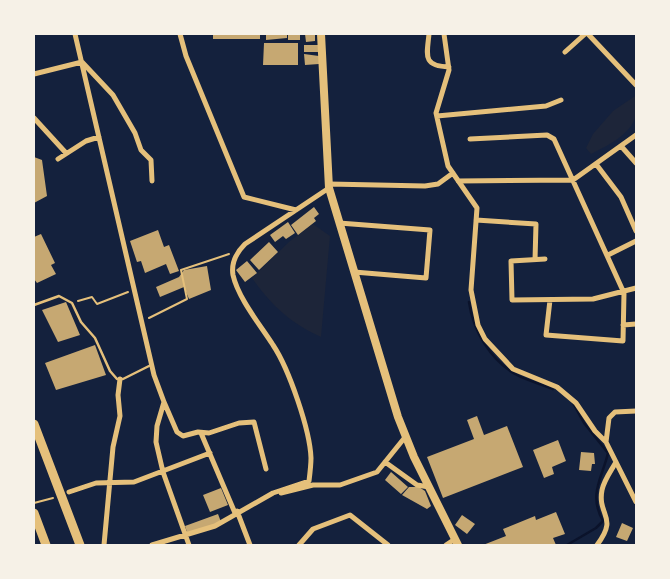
<svg xmlns="http://www.w3.org/2000/svg" width="670" height="579" viewBox="0 0 670 579" font-family="Jost,sans-serif">
	<style>
		.green { fill: #1d2539 }
		.lines { fill: none; stroke-linecap: round; stroke-linejoin: round }
		.stream { stroke: #0b132b; stroke-width: 2.5 }
		.building { fill: #c6a872 }
		.path { stroke: #e5c07b; stroke-width: 2 }
		.service { stroke: #e5c07b; stroke-width: 2.5 }
		.minor { stroke: #e5c07b; stroke-width: 5 }
		.secondary { stroke: #e5c07b; stroke-width: 8 }
		.trunk { stroke: #e5c07b; stroke-width: 9 }
	</style>
	<rect width="100%" height="100%" fill="#14213d"/>
	<path class="green" d="M635 96C645 127 615 142 591 154L586 148 593 134 613 111Z
		M313 224 330 236 321 337C290 323 271 305 252 278L290 241Z"/>
	<g class="lines">
		<path class="stream" d="M469 302C473 331 491 361 517 375 528 381 541 384 553 389
			M567 545 596 528 603 521C588 494 602 479 608 453L584 423 572 401"/>
	</g>
	<path class="building" d="M213 34H260V39H213Z
		M266 34H287V38L266 40Z
		M288 34H300V40H288Z
		M305 34H315V41L306 42Z
		M264 43H298V65H263Z
		M304 45H318L319 52H304Z
		M304 54 319 56V64L305 65Z
		M34 157 42 160 47 196 34 203Z
		M314 207 319 214 314 218 316 221 298 235 291 225Z
		M288 222 295 233 286 239 283 236 275 242 270 235Z
		M158 230 164 247 169 245 179 271 170 274 166 264 145 273 141 261 137 262 130 241Z
		M41 234 55 263 51 265 56 274 37 283 34 279V237Z
		M269 242 278 252 259 270 250 260Z
		M247 261 257 273 245 282 236 270Z
		M207 266 211 290 189 299 184 287 160 297 156 287 179 277 184 270Z
		M66 302 80 335 58 342 42 310Z
		M95 345 106 375 56 390 45 363Z
		M477 416 484 435 507 426 523 467 443 498 427 457 474 439 467 420Z
		M558 440 566 461 552 467 554 474 544 478 533 450Z
		M581 452 594 453 595 464H592L591 471 579 470Z
		M391 472 408 487 401 494 385 480Z
		M409 487H419L425 491 431 506 427 509 402 495Z
		M221 488 228 505 210 512 203 495Z
		M556 512 565 534 553 538 556 545H483L506 536 503 529 535 516 536 520Z
		M218 514 221 522 188 535 185 526Z
		M462 515 475 524 467 534 455 525Z
		M622 523 633 528 627 541 616 537Z"/>
	<g class="lines">
		<path class="path" d="M78 301 92 297 97 304 128 292
			M149 318 187 299 181 270 229 254
			M34 503 53 498"/>
		<path class="service" d="M34 305 59 296 72 303 81 322 95 338 110 371 117 379H123L151 365"/>
		<path class="minor" d="M75 34 154 375 164 402 157 426 156 442 163 472 189 545
			M180 34 186 56 244 197 296 210
			M429 34C427 55 422 66 449 67
			M444 34 449 70 436 113 448 166 477 208 471 290 478 325 485 339 513 369 557 387 576 403 595 431 606 442 636 502
			M588 34 636 85
			M565 52 585 34
			M34 74 82 62 113 95 135 133 141 150 151 160 152 181
			M437 116 546 106 561 100
			M34 118 66 153
			M470 139 547 135 554 139 624 293 623 341 546 335 550 300
			M621 146 636 163
			M58 159 86 141 99 137
			M596 164 621 197 636 231
			M458 181 573 180 636 135
			M329 184 425 186 438 184 453 173
			M476 220 536 224 535 260
			M339 223 430 230 426 278 354 272
			M608 255 636 241
			M545 259 511 261 512 300 593 299 636 288
			M623 325 636 324
			M164 402 177 432 183 436 198 432 209 433 239 423 254 422 266 469
			M201 433 235 513
			M606 442 609 418 615 412 636 411
			M385 462 417 485 429 487
			M69 492 96 483 134 482 210 453
			M281 493 313 485H340L377 472 406 436
			M237 511 250 545
			M104 545 113 447 120 416 118 395 120 379
			M152 545 215 526 273 493 309 481C310 473 311 465 311 458 310 430 289 369 273 345 261 326 238 298 233 275 231 263 237 252 245 244L329 188
			M299 545 313 529 350 515 388 545
			M446 545 455 539
			M597 545C619 516 597 516 602 490 604 480 611 471 616 462"/>
		<path class="secondary" d="M321 34 329 188 398 417 414 457 458 545"/>
		<path class="trunk" d="M34 424 80 545
			M34 513 46 545"/>
	</g>
	<rect width="670" height="579" fill="none" stroke="#f6f1e7" stroke-width="70"/>
</svg>
